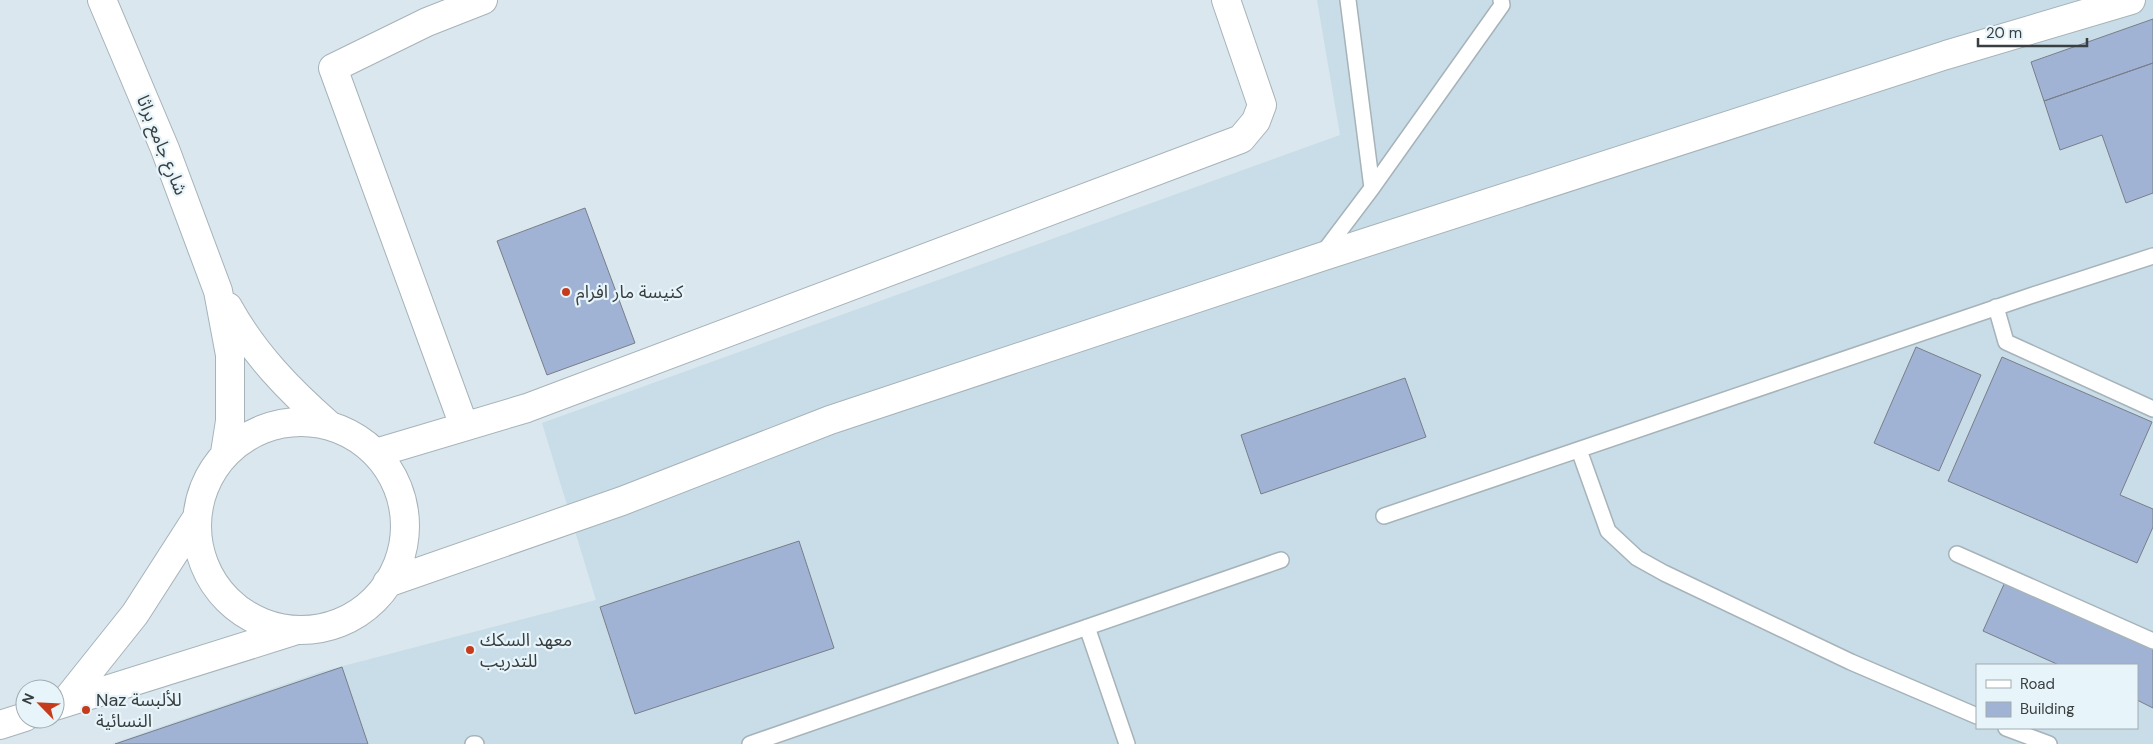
<svg xmlns="http://www.w3.org/2000/svg" width="2153" height="744" viewBox="0 0 2153 744" font-family="'DM Sans','Noto Sans Arabic',sans-serif">
	<style>
		.built { fill: #c8dde8; fill-rule: evenodd }
		.building { fill: #a0b3d5; stroke: #797e88 }
		.lines { fill: none; stroke-linecap: round; stroke-linejoin: round }
		.service-casing { stroke: #a6b3b9; stroke-width: 18 }
		.minor-casing { stroke: #a6b3b9; stroke-width: 30 }
		.tertiary-casing { stroke: #a6b3b9; stroke-width: 30 }
		.service { stroke: #fff; stroke-width: 15 }
		.minor { stroke: #fff; stroke-width: 28 }
		.tertiary { stroke: #fff; stroke-width: 28 }
		.poi-dot { fill: #c53b1c; stroke: #e7f5fb; stroke-width: 2 }
		.labels { text-anchor: middle; dominant-baseline: central; stroke-width: 4.5; stroke-linejoin: round; paint-order: stroke }
		.street-label { font-size: 18px; fill: #393e40; stroke: #e7f5fb }
		.poi-label { font-size: 18px; fill: #393e40; stroke: #e7f5fb; text-anchor: start }
	</style>
	<rect width="100%" height="100%" fill="#dae7ee"/>
	<path class="built" d="M1317 0H2153V744H111L320 672 596 600 542 423 1340 135ZM1977 665H2137V728H1977Z"/>
	<path class="building" d="M2153 19V63L2044 101 2031 62Z
		M2153 63V193L2126 203 2102 135 2060 150 2044 101Z
		M585 208 635 343 547 375 497 241Z
		M1916 347 1981 375 1939 471 1874 443Z
		M2002 357 2152 422 2120 495 2153 509V527L2137 563 1948 481Z
		M1405 378 1426 437 1261 494 1241 435Z
		M799 541 834 648 635 714 600 607Z
		M2005 582 2153 649V708L2137 700V665H2059L1983 631Z
		M342 667 368 744H115Z"/>
	<g class="lines">
		<defs>
			<path id="service" d="M1348 0 1372 188
				M1323 253 1372 188 1502 5 1501 0
				M1996 307 2006 342 2153 409
				M1579 450 1608 531 1637 558 1664 573 1851 662 1977 716
				M1384 516 2030 296 2153 256
				M1957 554 2153 641
				M1087 627 1127 744
				M2006 728 2049 744
				M473 744H476
				M750 744 1281 560"/>
			<path id="minor" d="M464 426 333 68 427 22 483 0
				M376 453 527 408 1241 139 1256 121 1262 105 1226 0"/>
			<path id="tertiary" d="M102 0 165 149 218 291 230 355V421L225 453
				M228 307C254 354 289 390 329 425
				M197 526a104 104 0 1 1 208 0a104 104 0 1 1-208 0Z
				M387 583 622 501 830 420 1321 257 1946 55 2131 0
				M64 703 135 614 196 519
				M55 706 294 631
				M0 725 25 717"/>
		</defs>
		<use href="#service" class="service-casing"/>
		<use href="#minor" class="minor-casing"/>
		<use href="#tertiary" class="tertiary-casing"/>
		<use href="#service" class="service"/>
		<use href="#minor" class="minor"/>
		<use href="#tertiary" class="tertiary"/>
	</g>
	<g class="poi-dot">
		<circle cx="566" cy="292" r="5"/>
		<circle cx="470" cy="650" r="5"/>
		<circle cx="86" cy="710" r="5"/>
	</g>
	<g class="labels">
		<g class="street-label">
			<text transform="translate(162 145) rotate(68)">شارع جامع براثا</text>
		</g>
		<g class="poi-label">
			<text x="576" y="292">كنيسة مار افرام</text>
			<text x="480" y="640">معهد السكك<tspan x="480" dy="21">للتدريب</tspan></text>
			<text x="96" y="700">Naz للألبسة<tspan x="96" dy="21">النسائية</tspan></text>
		</g>
	</g>
	<rect x="1976" y="664" width="162" height="65" fill="#e7f5fb" stroke="#a1acb0"/>
	<rect x="1986" y="680" width="25" height="8" fill="#ffffff" stroke="#a1acb0"/>
	<text x="2020" y="689" font-size="15" fill="#393e40">Road</text>
	<rect x="1986" y="702" width="25" height="15" fill="#a0b3d5" stroke="#a1acb0"/>
	<text x="2020" y="714" font-size="15" fill="#393e40">Building</text>
	<g transform="translate(40 704) rotate(294)"><circle r="24" fill="#e7f5fb" stroke="#a1acb0"/>
	<path d="M0-4L9 19L0 12L-9 19Z" fill="#c53b1c"/>
	<text y="-8" font-size="14" font-weight="bold" text-anchor="middle" fill="#393e40">N</text>
	</g>
	<path d="M1978 38v8h109v-8" fill="none" stroke="#393e40" stroke-width="2.5"/>
	<text x="1986" y="38" font-size="15" fill="#393e40" stroke="#e7f5fb" stroke-width="4" paint-order="stroke">20 m</text>
</svg>
